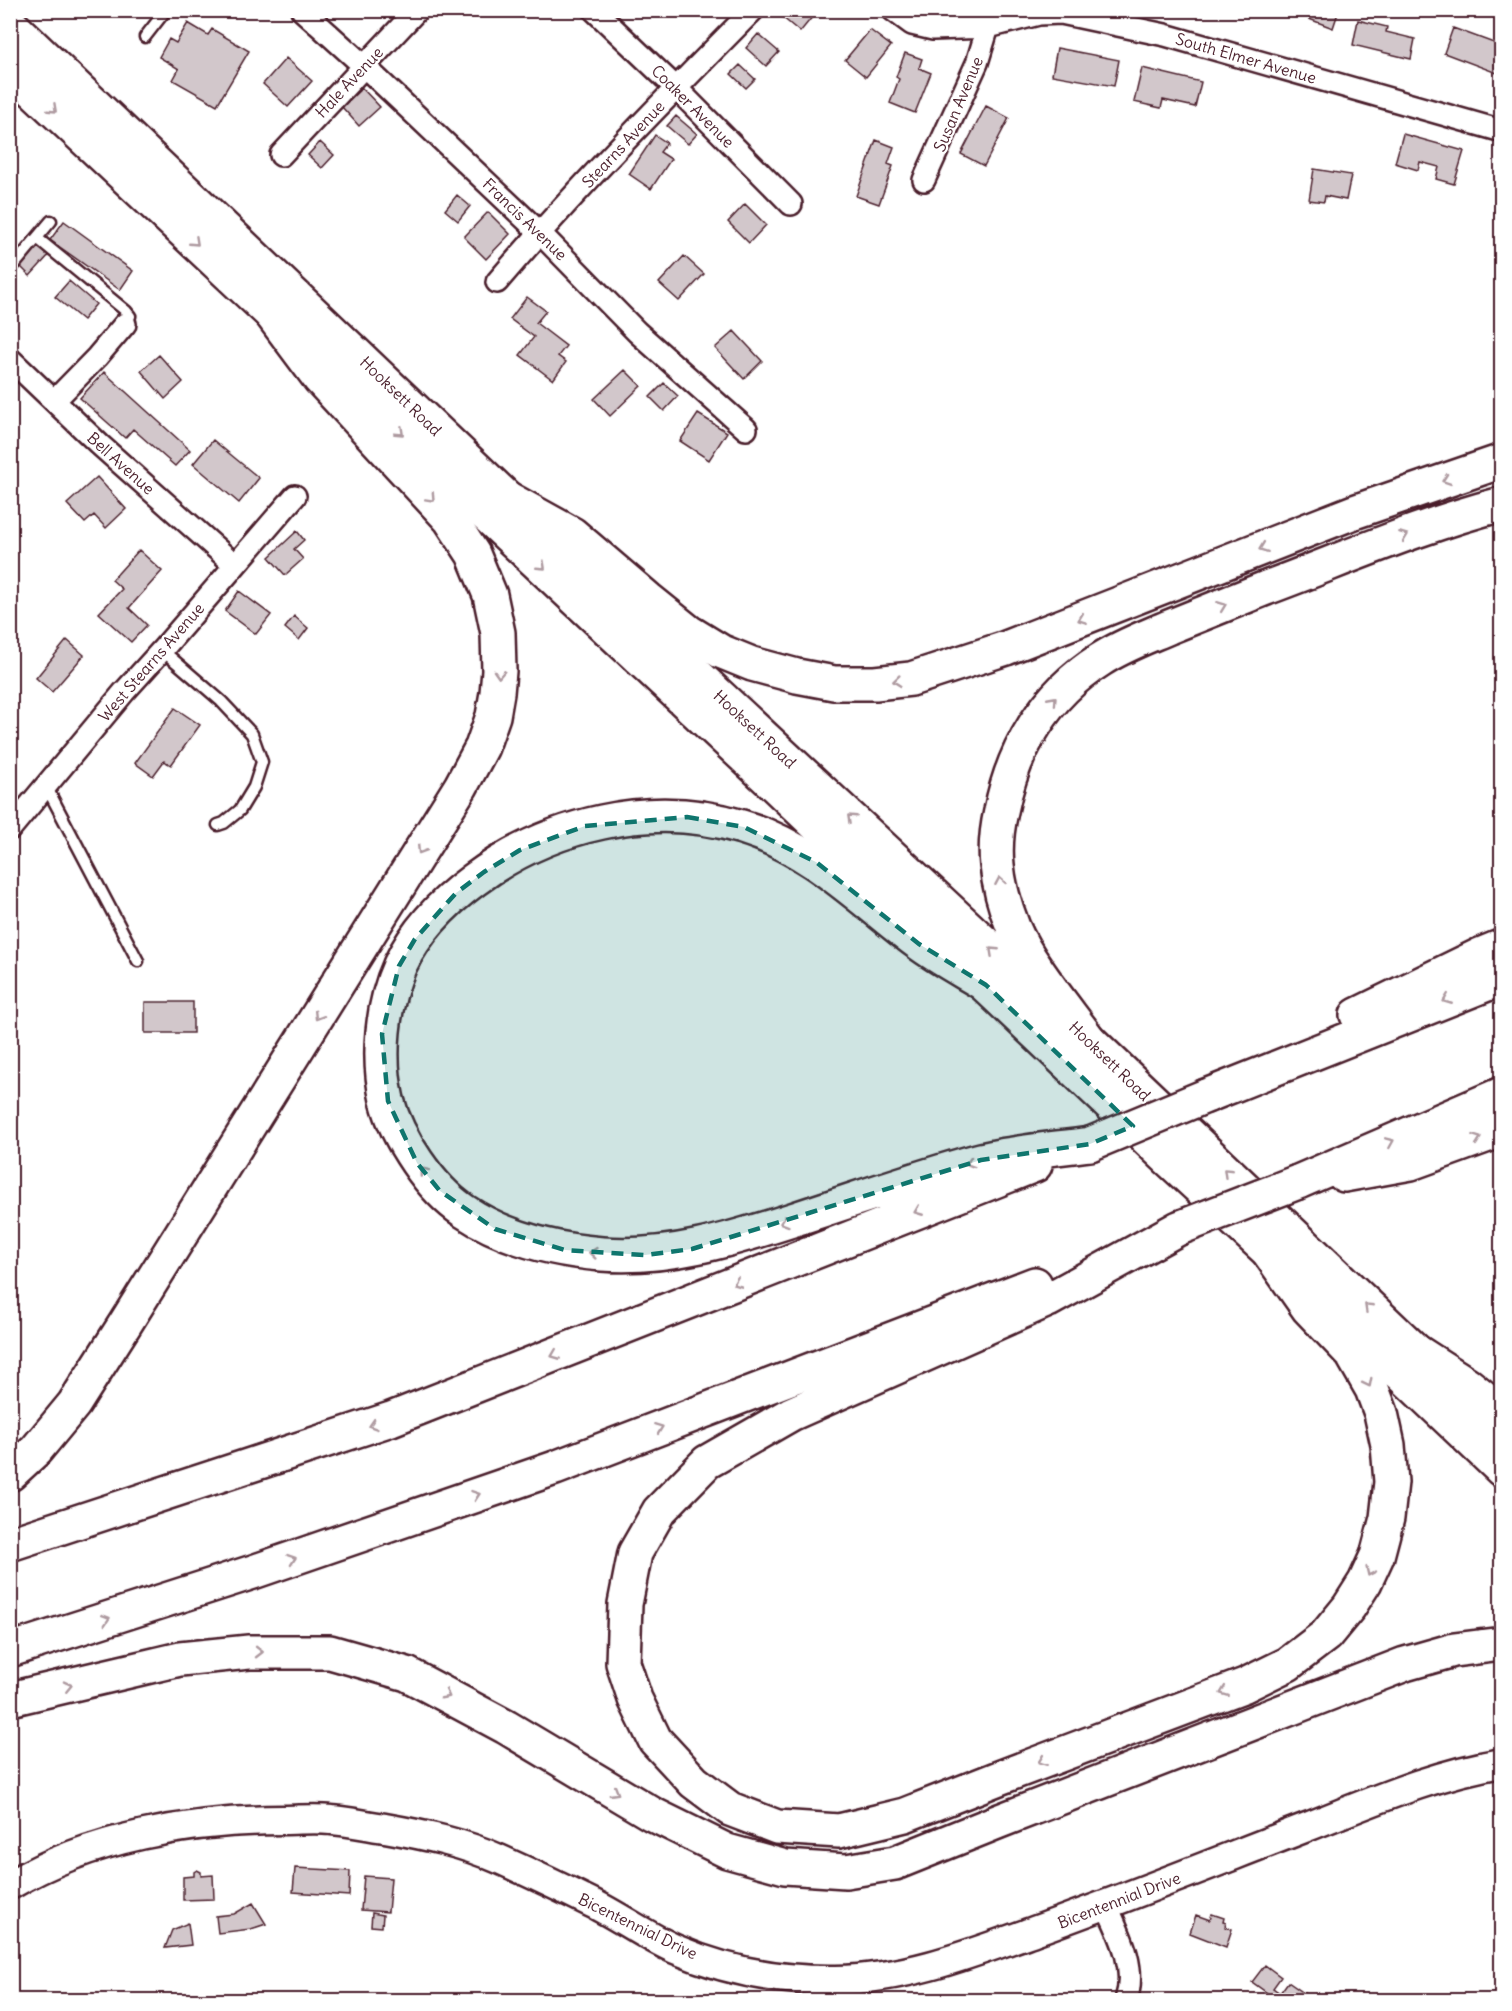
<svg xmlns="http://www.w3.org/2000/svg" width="1512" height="2011" viewBox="0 0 1512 2011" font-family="Delius,sans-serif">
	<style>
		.building { fill: #d2c7cb; stroke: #4a1f2b; stroke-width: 1.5 }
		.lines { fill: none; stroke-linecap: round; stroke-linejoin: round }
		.lane-casing { stroke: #4a1f2b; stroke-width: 15 }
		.street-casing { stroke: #4a1f2b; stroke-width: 26 }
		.secondary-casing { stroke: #4a1f2b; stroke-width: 33 }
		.primary-casing { stroke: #4a1f2b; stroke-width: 38 }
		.highway-casing { stroke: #4a1f2b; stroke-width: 38 }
		.lane { stroke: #fff; stroke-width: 10 }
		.street { stroke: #fff; stroke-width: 21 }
		.secondary { stroke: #fff; stroke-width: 28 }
		.primary { stroke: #fff; stroke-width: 33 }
		.highway { stroke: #fff; stroke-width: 33 }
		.highway-bridge-casing { stroke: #4a1f2b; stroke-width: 38; stroke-linecap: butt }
		.highway-bridge { stroke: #fff; stroke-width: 33 }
		.oneway { stroke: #ae9aa0 }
		.marked { fill: #0f766e; fill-opacity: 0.2; stroke: #0f766e; stroke-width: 4.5; stroke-dasharray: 12 8; stroke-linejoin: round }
		.labels { text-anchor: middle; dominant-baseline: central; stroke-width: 4.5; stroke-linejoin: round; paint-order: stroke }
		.street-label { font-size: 16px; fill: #4a1f2b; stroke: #fff }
	</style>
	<rect width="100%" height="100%" fill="#fff"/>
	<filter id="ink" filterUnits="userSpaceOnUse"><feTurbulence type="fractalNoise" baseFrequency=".0167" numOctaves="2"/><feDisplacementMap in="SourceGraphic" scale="12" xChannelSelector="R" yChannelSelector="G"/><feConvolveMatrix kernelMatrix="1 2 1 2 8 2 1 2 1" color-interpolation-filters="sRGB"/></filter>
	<g filter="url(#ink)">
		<path class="building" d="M788 10H818L800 32 782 17Z
			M1285 10H1339L1333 28Z
			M1358 20 1387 27 1386 32 1415 39 1411 59 1353 45Z
			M188 23 208 35 212 29 249 51 217 105 173 80 179 69 159 57 169 39 176 43Z
			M1453 28 1502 46V75L1444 53Z
			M870 30 891 46 866 77 845 60Z
			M758 34 779 52 766 66 746 48Z
			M1057 48 1119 60 1114 86 1052 75Z
			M905 53 922 59 919 68 931 73 915 113 890 103 899 79 896 77Z
			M286 58 312 81 288 107 263 84Z
			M740 65 755 79 746 88 731 74Z
			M1142 68 1201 82 1195 107 1163 100 1161 108 1134 102Z
			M362 88 380 107 359 126 342 107Z
			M986 106 1009 118 984 166 961 154Z
			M676 116 697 134 688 144 667 126Z
			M1403 134 1464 151 1454 184 1436 179 1439 167 1420 162 1418 170 1395 163Z
			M655 135 667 143 660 152 671 159 651 189 629 174Z
			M876 140 894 147 888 164 893 166 879 204 856 196Z
			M320 142 334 155 322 168 308 155Z
			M1314 169 1351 175 1346 200 1325 196 1324 202 1309 200Z
			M457 195 470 206 458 221 445 210Z
			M745 204 766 225 749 243 728 222Z
			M488 212 510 234 486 259 464 237Z
			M64 221 133 271 120 290 50 240Z
			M37 245 49 255 30 276 19 265Z
			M684 256 704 274 679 301 659 283Z
			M69 281 96 304 83 320 55 297Z
			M527 297 546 311 536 323 566 346 558 356 566 362 553 380 520 355 534 337 510 319Z
			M734 331 762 361 744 379 715 348Z
			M159 355 183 382 165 399 141 371Z
			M625 370 641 386 610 416 594 399Z
			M104 372 190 450 175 466 133 429 125 438 80 398Z
			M664 383 678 396 664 411 650 397Z
			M698 414 727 432 709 460 680 441Z
			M213 440 259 478 239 503 193 464Z
			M97 477 126 509 106 528 94 515 85 523 67 504Z
			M297 531 304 540 294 549 303 559 285 575 269 557Z
			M139 550 162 571 129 608 147 625 131 642 99 613 122 589 112 580Z
			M239 591 271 615 256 634 225 611Z
			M294 616 308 628 299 640 285 628Z
			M67 640 84 655 52 692 36 678Z
			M175 708 200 725 171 765 164 761 153 776 135 763Z
			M145 1002H193V1033H145Z
			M295 1868 350 1871 349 1896 293 1892Z
			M197 1870 201 1872V1876L213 1875 214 1899 183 1900V1877L194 1876V1872Z
			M364 1876 391 1878 388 1912 361 1910Z
			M253 1903 266 1924 251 1929 218 1933 216 1916 234 1914Z
			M372 1913 383 1915 382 1927 371 1926Z
			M1212 1914 1224 1918 1223 1922 1226 1923 1225 1927 1232 1929 1226 1947 1190 1933 1196 1915 1210 1920Z
			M188 1923 191 1945 165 1948 172 1930Z
			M1265 1965 1281 1977 1273 1988 1280 1993 1288 1982 1314 2000H1277L1252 1982Z"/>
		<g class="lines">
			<defs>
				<path id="lane" d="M145 37 166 10
					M37 238 126 311 130 316 125 324
					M10 270 51 221
					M162 650 221 701 252 734 262 762 254 787 240 810 224 823 218 825
					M46 786 138 961"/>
				<path id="street" d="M302 10 364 66 539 232 637 332 746 429
					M594 10 676 88 791 204
					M893 10 912 24 933 29 988 27 1039 14 1061 13 1165 35 1502 131
					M281 155 417 10
					M924 180 977 63 988 27
					M497 282C578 187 665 99 753 10
					M10 359 100 445 235 565
					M55 400 97 357 125 324
					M10 829 124 692 162 650 295 496
					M1106 1905C1120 1935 1137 1967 1126 2000"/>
				<path id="secondary" d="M10 1885C91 1837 191 1820 284 1820 299 1820 315 1818 331 1820 349 1821 367 1826 385 1828 425 1835 463 1843 499 1859 530 1873 562 1888 592 1903 620 1917 646 1936 675 1949 726 1971 781 1981 836 1980 906 1979 970 1954 1034 1931 1126 1898 1216 1862 1307 1827 1371 1802 1434 1774 1502 1763"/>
				<path id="primary" d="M10 24 507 498 1089 1040 1502 1433
					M10 69 770 781 1168 1159 1384 1358 1502 1470"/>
				<path id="highway" d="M507 498 572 534 648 599 689 632 720 651 752 664 797 676 834 683H875L911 679 1006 648 1354 512 1502 461
					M986 985C963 971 938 958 917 942 861 900 812 848 742 827 651 799 549 824 474 880 444 902 416 931 400 965 382 1005 377 1057 387 1100 397 1139 431 1189 464 1211 506 1239 553 1250 602 1254 668 1259 730 1240 792 1220 854 1200 915 1178 977 1161 1011 1152 1054 1149 1090 1144
					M1357 1015 1480 955 1502 946
					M1089 1040C1065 1007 1028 963 1013 927 1005 907 999 887 997 865 995 847 997 829 1001 811 1013 749 1046 694 1100 660 1121 646 1146 637 1169 627 1202 614 1234 601 1266 588 1344 559 1421 525 1502 504
					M1206 1096 1502 978
					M1344 1175 1411 1163 1502 1130
					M1298 1182 1502 1094
					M1179 1228 1048 1300 791 1414 707 1462 659 1511 635 1553 625 1604 623 1663 635 1699 655 1740 694 1782 730 1809 777 1827 839 1831 905 1815 999 1778 1245 1685 1288 1664 1326 1635 1349 1607 1365 1582 1377 1556 1387 1518 1391 1482 1388 1445 1381 1413 1372 1389 1352 1354 1308 1308 1270 1254
					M1411 1348 1467 1384 1502 1412
					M10 1474 36 1450 74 1404 125 1324 461 786 482 747 493 716 497 693 499 671 498 633 490 595 473 554 450 519 319 378 269 311
					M10 1544 391 1419 1035 1165
					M10 1650 253 1572 555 1468 1035 1284
					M10 1699 180 1659 249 1652H330L407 1674 506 1727 652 1814 727 1851 785 1867 846 1871 895 1863 997 1822 1405 1664 1454 1650 1502 1644"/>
			</defs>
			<use href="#lane" class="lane-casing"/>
			<use href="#street" class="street-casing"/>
			<use href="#secondary" class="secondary-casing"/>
			<use href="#primary" class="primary-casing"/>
			<use href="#highway" class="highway-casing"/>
			<use href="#lane" class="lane"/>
			<use href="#street" class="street"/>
			<use href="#secondary" class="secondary"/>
			<use href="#primary" class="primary"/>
			<use href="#highway" class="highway"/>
			<defs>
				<path id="highway-bridge" d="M1090 1144 1206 1096
					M1179 1228 1298 1182"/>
			</defs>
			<use href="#highway-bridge" class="highway-bridge-casing"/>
			<use href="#highway-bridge" class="highway-bridge"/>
		</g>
		<defs><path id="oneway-chevron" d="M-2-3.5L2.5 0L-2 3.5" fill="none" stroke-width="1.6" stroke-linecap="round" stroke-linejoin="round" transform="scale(1.5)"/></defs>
		<g class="oneway">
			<use href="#oneway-chevron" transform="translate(53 109) rotate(43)"/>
			<use href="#oneway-chevron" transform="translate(195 242) rotate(43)"/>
			<use href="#oneway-chevron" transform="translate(400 432) rotate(43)"/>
			<use href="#oneway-chevron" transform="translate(1446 480) rotate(161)"/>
			<use href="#oneway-chevron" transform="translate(431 498) rotate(47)"/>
			<use href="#oneway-chevron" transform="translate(1404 536) rotate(-21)"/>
			<use href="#oneway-chevron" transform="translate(1263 548) rotate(159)"/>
			<use href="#oneway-chevron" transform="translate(542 566) rotate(43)"/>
			<use href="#oneway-chevron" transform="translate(1222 606) rotate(-21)"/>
			<use href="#oneway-chevron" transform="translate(1082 619) rotate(159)"/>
			<use href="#oneway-chevron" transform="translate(499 674) rotate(93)"/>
			<use href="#oneway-chevron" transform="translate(897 681) rotate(174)"/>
			<use href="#oneway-chevron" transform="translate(1053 700) rotate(-48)"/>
			<use href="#oneway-chevron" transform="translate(851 818) rotate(-137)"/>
			<use href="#oneway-chevron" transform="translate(421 850) rotate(122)"/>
			<use href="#oneway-chevron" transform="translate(1000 881) rotate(-100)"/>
			<use href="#oneway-chevron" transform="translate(993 951) rotate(-137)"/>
			<use href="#oneway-chevron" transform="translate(1447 1000) rotate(158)"/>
			<use href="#oneway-chevron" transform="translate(318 1016) rotate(122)"/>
			<use href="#oneway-chevron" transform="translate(1477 1139) rotate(-20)"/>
			<use href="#oneway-chevron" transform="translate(1390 1142) rotate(-23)"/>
			<use href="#oneway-chevron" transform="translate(970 1163) rotate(162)"/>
			<use href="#oneway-chevron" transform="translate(423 1171) rotate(-129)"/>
			<use href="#oneway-chevron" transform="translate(1227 1172) rotate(-136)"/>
			<use href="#oneway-chevron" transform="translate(918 1211) rotate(158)"/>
			<use href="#oneway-chevron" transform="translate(784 1222) rotate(162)"/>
			<use href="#oneway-chevron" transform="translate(593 1253) rotate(-174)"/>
			<use href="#oneway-chevron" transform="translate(737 1283) rotate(158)"/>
			<use href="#oneway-chevron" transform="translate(1368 1307) rotate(-136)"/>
			<use href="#oneway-chevron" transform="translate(555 1355) rotate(158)"/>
			<use href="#oneway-chevron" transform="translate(1368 1383) rotate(63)"/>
			<use href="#oneway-chevron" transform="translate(373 1425) rotate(162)"/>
			<use href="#oneway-chevron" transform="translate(659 1428) rotate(-21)"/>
			<use href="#oneway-chevron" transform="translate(476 1495) rotate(-19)"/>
			<use href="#oneway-chevron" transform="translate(292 1559) rotate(-19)"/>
			<use href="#oneway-chevron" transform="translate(1370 1572) rotate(115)"/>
			<use href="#oneway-chevron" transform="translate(106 1619) rotate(-18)"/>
			<use href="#oneway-chevron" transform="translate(259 1652)"/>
			<use href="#oneway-chevron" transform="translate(68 1686) rotate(-13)"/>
			<use href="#oneway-chevron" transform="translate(1224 1692) rotate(159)"/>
			<use href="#oneway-chevron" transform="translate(446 1695) rotate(28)"/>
			<use href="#oneway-chevron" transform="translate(1042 1761) rotate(159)"/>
			<use href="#oneway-chevron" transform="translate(615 1792) rotate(31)"/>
		</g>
	</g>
	<path class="marked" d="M687 817 744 827 816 862 919 944 986 985 1133 1126 1090 1144 981 1160 692 1249 645 1255 565 1250 495 1229 440 1191 417 1163 388 1101 382 1034 399 966 415 939 456 893 484 872 520 850 585 826Z"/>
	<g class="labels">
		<g class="street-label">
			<text transform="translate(1246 58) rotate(16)">South Elmer Avenue</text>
			<text transform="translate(349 82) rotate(-47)">Hale Avenue</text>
			<text transform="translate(958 104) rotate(-67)">Susan Avenue</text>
			<text transform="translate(693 106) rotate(45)">Coaker Avenue</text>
			<text transform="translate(623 144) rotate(-47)">Stearns Avenue</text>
			<text transform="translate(525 219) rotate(44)">Francis Avenue</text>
			<text transform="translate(401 396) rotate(44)">Hooksett Road</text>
			<text transform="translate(121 463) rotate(42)">Bell Avenue</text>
			<text transform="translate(151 662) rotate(-49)">West Stearns Avenue</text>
			<text transform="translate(755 729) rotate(43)">Hooksett Road</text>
			<text transform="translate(1110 1061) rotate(44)">Hooksett Road</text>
			<text transform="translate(1119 1900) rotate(-21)">Bicentennial Drive</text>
			<text transform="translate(638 1926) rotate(26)">Bicentennial Drive</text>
		</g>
	</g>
	<rect width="1512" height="2011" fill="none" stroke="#fff" stroke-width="36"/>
	<rect x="18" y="18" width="1476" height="1975" fill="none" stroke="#4a1f2b" stroke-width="2" filter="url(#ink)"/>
</svg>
